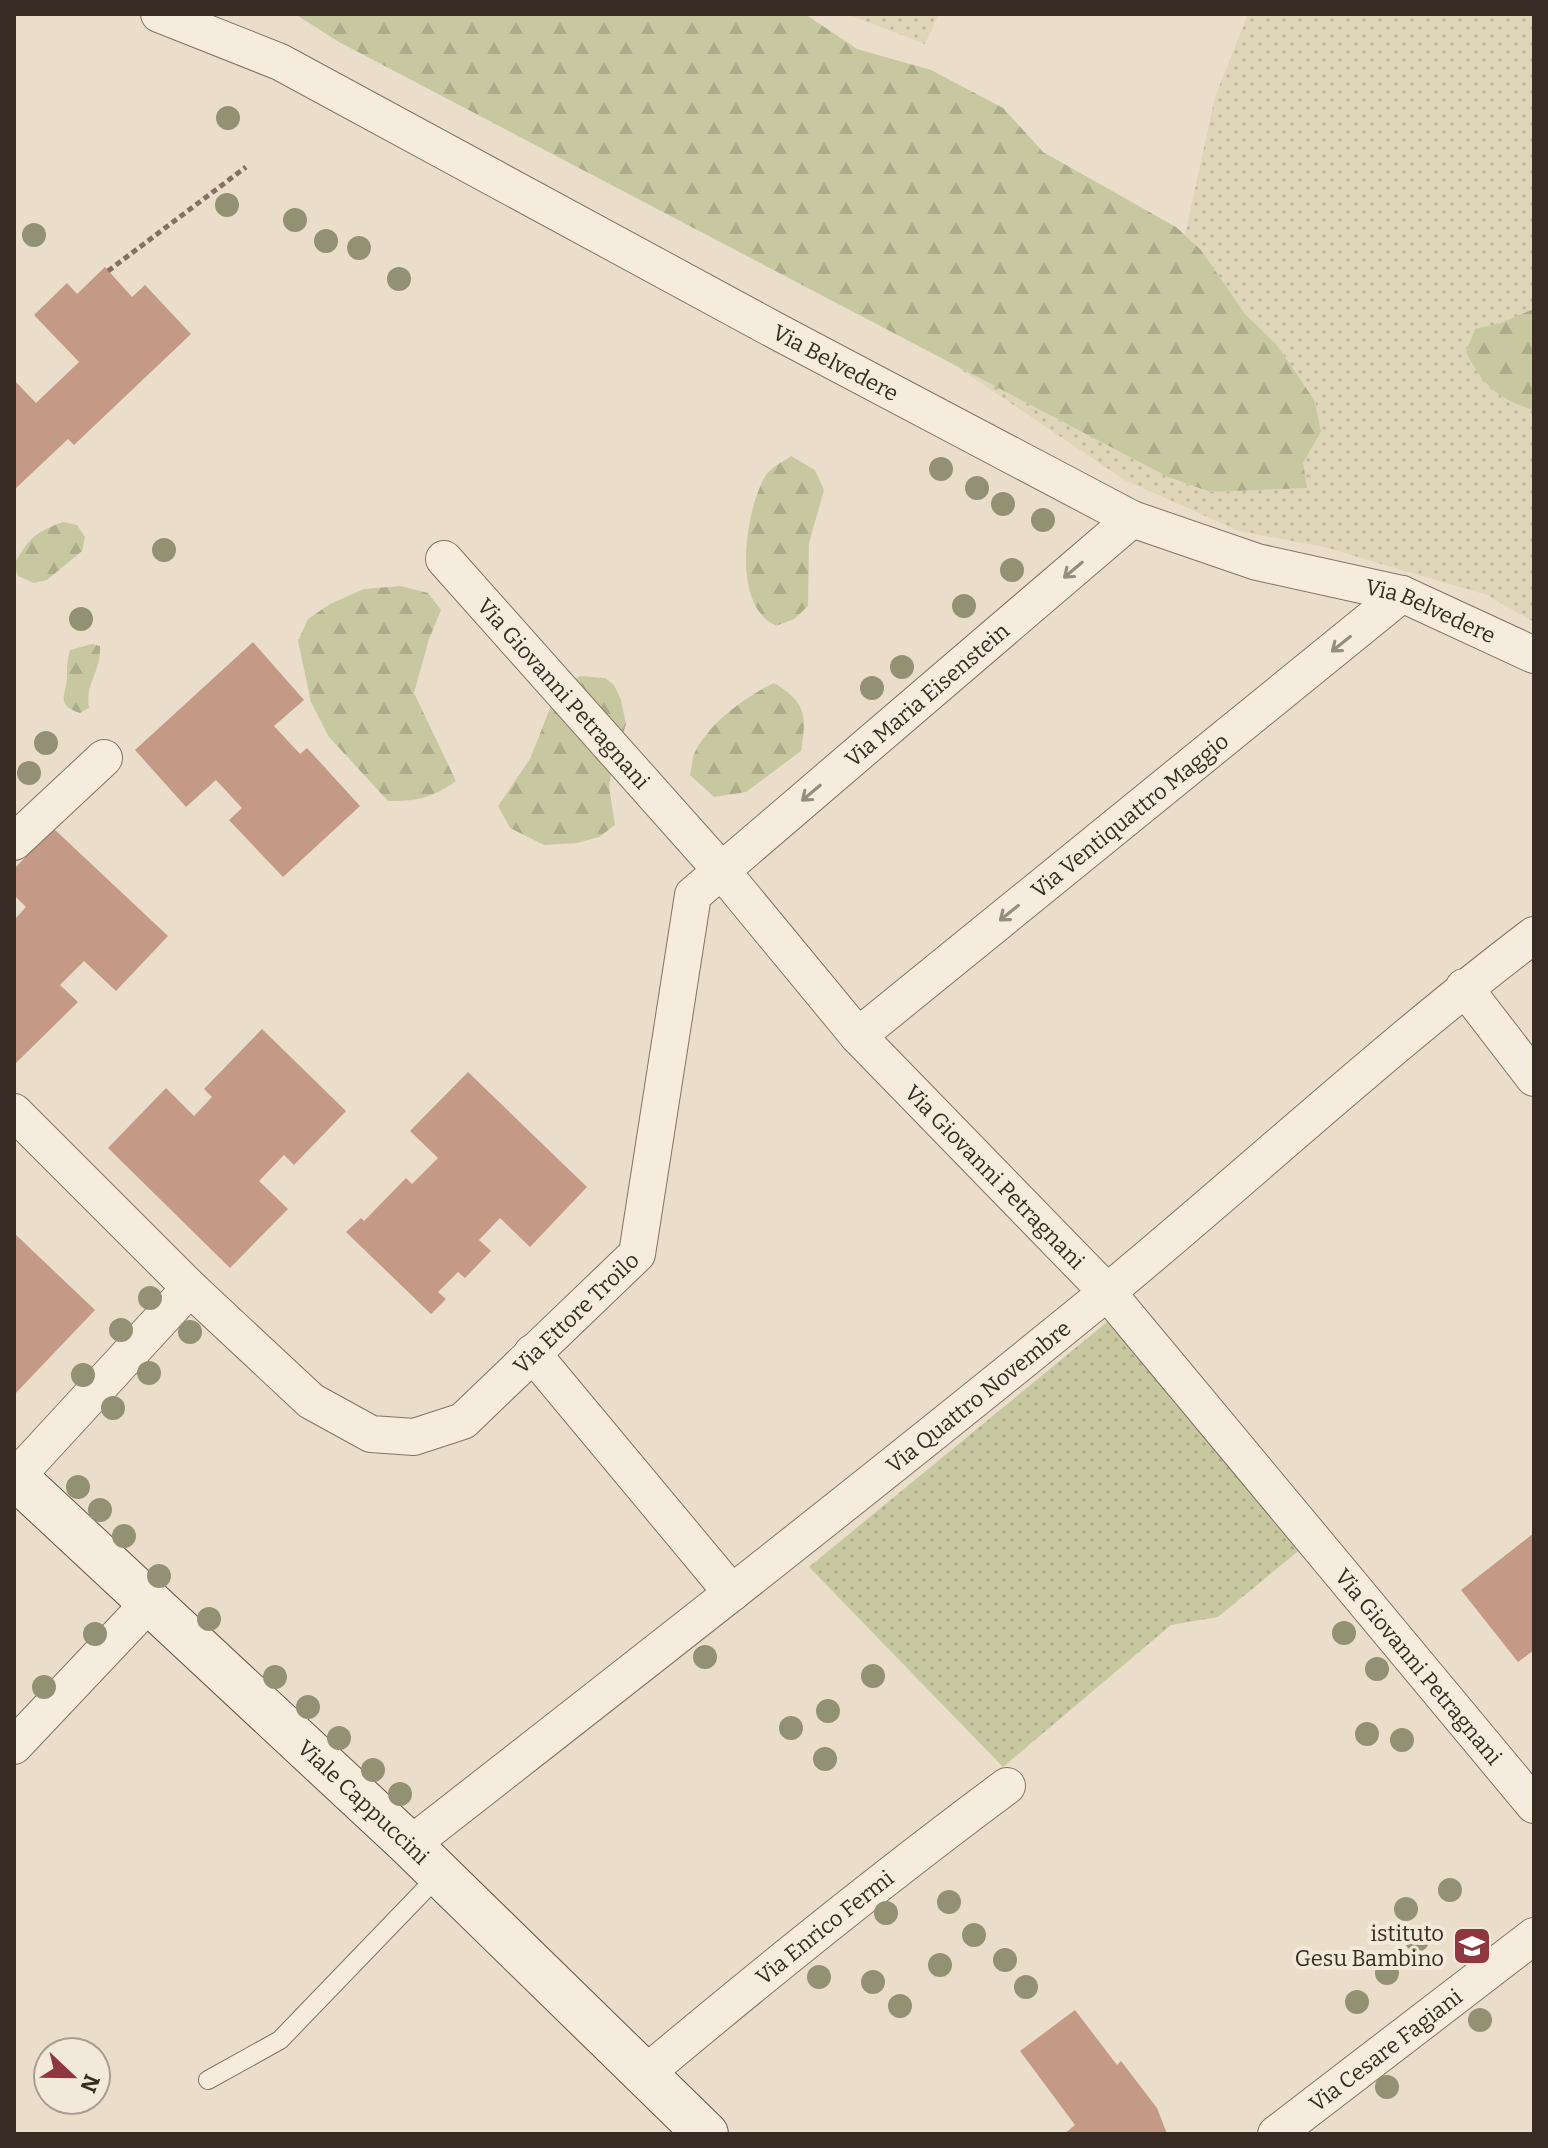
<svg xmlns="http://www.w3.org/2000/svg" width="1548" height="2148" viewBox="0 0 1548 2148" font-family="Bitter,serif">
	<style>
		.farmland { fill: url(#farmland-dots) }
		.forest { fill: url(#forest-firs) }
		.park { fill: url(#park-dots) }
		.building { fill: #c49985 }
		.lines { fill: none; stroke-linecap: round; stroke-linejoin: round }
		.lane-casing { stroke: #867161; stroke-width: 20 }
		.street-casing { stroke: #867161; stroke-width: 38 }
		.secondary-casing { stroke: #685244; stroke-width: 46 }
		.path { stroke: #867161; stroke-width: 5; stroke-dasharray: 6 4; stroke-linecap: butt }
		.lane { stroke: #f6ecde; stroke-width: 18 }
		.street { stroke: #f6ecde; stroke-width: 36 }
		.secondary { stroke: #f6ecde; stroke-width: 44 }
		.tree { fill: #939173 }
		.oneway { stroke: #978c80 }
		.labels { text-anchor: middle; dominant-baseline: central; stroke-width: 8; stroke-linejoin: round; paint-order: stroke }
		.street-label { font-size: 22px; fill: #382b23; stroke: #f3e9da }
		.poi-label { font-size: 22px; fill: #382b23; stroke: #f3e9da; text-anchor: end }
	</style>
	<defs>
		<pattern id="farmland-dots" width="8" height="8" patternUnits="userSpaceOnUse" patternTransform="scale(2)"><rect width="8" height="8" fill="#dfd5b9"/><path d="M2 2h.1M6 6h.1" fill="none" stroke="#c0b79f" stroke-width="1.8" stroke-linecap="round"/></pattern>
		<pattern id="forest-firs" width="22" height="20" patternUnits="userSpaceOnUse" patternTransform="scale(2)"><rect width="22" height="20" fill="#c7c8a0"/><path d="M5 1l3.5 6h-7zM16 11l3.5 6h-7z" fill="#acac8a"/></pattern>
		<pattern id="park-dots" width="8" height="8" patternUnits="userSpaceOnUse" patternTransform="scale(2)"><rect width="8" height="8" fill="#c7c8a0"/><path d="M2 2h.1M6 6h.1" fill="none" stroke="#acac8a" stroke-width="1.8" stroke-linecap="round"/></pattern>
	</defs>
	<rect width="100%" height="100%" fill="#eadecb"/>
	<path class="farmland" d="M846 14H939L925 44Z
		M1248 14H1534V622L1487 595 1324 547 1239 531 1125 480 951 363 1168 477 1209 492 1306 488 1303 463 1321 432 1315 401 1276 344 1245 314 1201 250 1185 235 1215 97Z"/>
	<path class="forest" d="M295 14H805L857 49 931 70 1003 108 1043 152 1176 227 1201 250 1245 314 1276 344 1315 401 1321 432 1303 463 1307 488 1210 492 1168 477 339 42Z
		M1534 309V410C1497 399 1483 385 1466 352L1475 329 1500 323Z
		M791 456 815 470 824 490 809 543 808 606 794 619 776 626C771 623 764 619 761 614 735 584 747 506 766 475 771 467 783 462 791 456Z
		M63 522 77 525 85 537 82 551 47 580 34 583 18 576 14 565C28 539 35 532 63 522Z
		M401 586 428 593 441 610 429 639 414 693 456 781C434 797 416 802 388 801L329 737 311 702 298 641 308 619 330 604 364 589Z
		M92 644 100 646C101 673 85 682 89 708L80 713C54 705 67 694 67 676 67 666 67 661 70 650Z
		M580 676 605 678 614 685 621 700 626 724 612 770 609 787 615 825 599 837 577 843 544 845 510 828 498 806 530 759 556 693Z
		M774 683C806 702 807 716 801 751L746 792 714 797 690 775C692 767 692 757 696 750 713 720 744 698 774 683Z"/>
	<path class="park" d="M1107 1322 1302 1548 1218 1617 1171 1625 1003 1767 809 1567Z"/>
	<path class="building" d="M105 267 132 297 145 285 191 334 74 445 68 439 14 490V380L36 403 79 362 34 315 67 283 77 294Z
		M253 642 304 700 274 726 300 754 307 748 360 806 283 877 229 820 242 808 216 780 186 807 135 750Z
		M53 828 168 936 116 991 84 961 60 985 78 1002 14 1065V920L26 907 14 895V869Z
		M262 1029 346 1111 294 1165 284 1155 259 1181 288 1209 230 1268 108 1148 166 1088 194 1116 212 1097 204 1089Z
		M468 1072 587 1187 530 1247 500 1218 479 1240 491 1251 465 1278 458 1272 438 1292 446 1299 431 1314 346 1232 361 1218 364 1221 406 1178 412 1184 438 1158 410 1131Z
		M14 1233 95 1310 14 1395Z
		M1534 1533V1650L1518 1662 1461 1590Z
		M1075 2010 1117 2065 1121 2061 1157 2108 1167 2134H1064L1075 2125 1020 2051Z"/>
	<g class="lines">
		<defs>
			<path id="lane" d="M208 2080 280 2040 440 1874"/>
			<g id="street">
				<path id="s1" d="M159 14 280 62 778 332 1132 519 1257 562 1402 594 1534 655"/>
				<path id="s2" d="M444 559 721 870 858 1036 1107 1292 1534 1805"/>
				<path d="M14 842 104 758"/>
				<path d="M1464 987 1534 1078"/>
				<path id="s3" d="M858 1036 1402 594"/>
				<path id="s4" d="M14 1112 190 1288 311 1401 371 1434 414 1437 463 1421 637 1254 693 895 1132 519"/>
				<path d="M532 1353 732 1593"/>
				<path d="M16 1477 190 1288"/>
				<path d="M14 1746 151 1601"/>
				<path id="s5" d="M410 1845C643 1663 876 1481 1105 1294 1249 1175 1385 1048 1534 935"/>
				<path id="s6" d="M645 2074C763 1975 883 1878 1007 1786"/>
				<path id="s7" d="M1276 2134 1534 1936"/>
			</g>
			<g id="secondary">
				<path id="s8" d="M14 1476 410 1845 706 2134"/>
			</g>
		</defs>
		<use href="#lane" class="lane-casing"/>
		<use href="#street" class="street-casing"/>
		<use href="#secondary" class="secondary-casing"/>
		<path class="path" d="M108 271 246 167"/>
		<use href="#lane" class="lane"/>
		<use href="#street" class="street"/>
		<use href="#secondary" class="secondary"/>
	</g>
	<g class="tree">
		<circle cx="228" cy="118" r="12"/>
		<circle cx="227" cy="205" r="12"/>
		<circle cx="295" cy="220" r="12"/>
		<circle cx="34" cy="235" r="12"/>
		<circle cx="326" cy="241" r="12"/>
		<circle cx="359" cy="248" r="12"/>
		<circle cx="399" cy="279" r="12"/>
		<circle cx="941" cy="469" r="12"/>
		<circle cx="977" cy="488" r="12"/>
		<circle cx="1003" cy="504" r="12"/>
		<circle cx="1043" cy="520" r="12"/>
		<circle cx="164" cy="550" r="12"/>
		<circle cx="1012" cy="570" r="12"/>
		<circle cx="964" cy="606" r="12"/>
		<circle cx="81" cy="619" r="12"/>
		<circle cx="902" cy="667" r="12"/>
		<circle cx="872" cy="688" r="12"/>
		<circle cx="46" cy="743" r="12"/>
		<circle cx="29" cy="773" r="12"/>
		<circle cx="150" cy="1298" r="12"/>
		<circle cx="121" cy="1330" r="12"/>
		<circle cx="190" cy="1332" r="12"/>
		<circle cx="149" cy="1373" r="12"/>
		<circle cx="83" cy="1375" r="12"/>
		<circle cx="113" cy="1408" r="12"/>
		<circle cx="78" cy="1487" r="12"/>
		<circle cx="100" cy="1510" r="12"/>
		<circle cx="124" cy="1536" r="12"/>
		<circle cx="159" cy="1576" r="12"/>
		<circle cx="209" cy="1619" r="12"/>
		<circle cx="1344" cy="1633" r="12"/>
		<circle cx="95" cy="1634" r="12"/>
		<circle cx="705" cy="1657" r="12"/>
		<circle cx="1377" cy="1669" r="12"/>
		<circle cx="873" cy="1676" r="12"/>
		<circle cx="275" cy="1677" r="12"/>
		<circle cx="44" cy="1687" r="12"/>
		<circle cx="308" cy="1707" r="12"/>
		<circle cx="828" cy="1711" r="12"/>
		<circle cx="791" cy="1728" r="12"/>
		<circle cx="1367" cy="1734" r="12"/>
		<circle cx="339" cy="1738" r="12"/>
		<circle cx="1402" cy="1740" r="12"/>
		<circle cx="825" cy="1759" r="12"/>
		<circle cx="373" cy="1770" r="12"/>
		<circle cx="400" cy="1794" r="12"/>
		<circle cx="1450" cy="1890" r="12"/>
		<circle cx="949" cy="1902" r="12"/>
		<circle cx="1406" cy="1909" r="12"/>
		<circle cx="886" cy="1913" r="12"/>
		<circle cx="974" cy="1935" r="12"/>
		<circle cx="1417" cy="1940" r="12"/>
		<circle cx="1005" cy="1960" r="12"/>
		<circle cx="940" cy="1965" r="12"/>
		<circle cx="1387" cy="1973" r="12"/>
		<circle cx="819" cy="1977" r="12"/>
		<circle cx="873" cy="1982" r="12"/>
		<circle cx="1026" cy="1987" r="12"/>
		<circle cx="1357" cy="2002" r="12"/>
		<circle cx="900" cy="2006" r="12"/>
		<circle cx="1480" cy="2020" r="12"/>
		<circle cx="1387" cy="2087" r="12"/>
	</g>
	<defs><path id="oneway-shaft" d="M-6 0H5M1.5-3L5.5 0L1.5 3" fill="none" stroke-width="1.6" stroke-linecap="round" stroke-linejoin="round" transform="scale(2)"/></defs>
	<g class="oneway">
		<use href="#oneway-shaft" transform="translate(1073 570) rotate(140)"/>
		<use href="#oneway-shaft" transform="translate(1341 644) rotate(141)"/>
		<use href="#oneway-shaft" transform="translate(811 793) rotate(140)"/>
		<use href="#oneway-shaft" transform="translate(1009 913) rotate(141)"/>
	</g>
	<defs>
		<symbol id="school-square" viewBox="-11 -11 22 22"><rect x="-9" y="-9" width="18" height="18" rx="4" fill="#8e3741" stroke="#f3e9da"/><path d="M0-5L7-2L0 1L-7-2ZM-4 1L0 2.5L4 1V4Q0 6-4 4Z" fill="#fff"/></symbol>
	</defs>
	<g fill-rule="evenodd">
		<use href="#school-square" x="1450" y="1924" width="44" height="44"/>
	</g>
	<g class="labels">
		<g class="street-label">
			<text stroke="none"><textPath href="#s1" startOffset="762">Via Belvedere</textPath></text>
			<text stroke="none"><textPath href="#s1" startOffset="1410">Via Belvedere</textPath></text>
			<text stroke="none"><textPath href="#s2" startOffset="180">Via Giovanni Petragnani</textPath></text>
			<text stroke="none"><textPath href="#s4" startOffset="1490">Via Maria Eisenstein</textPath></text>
			<text stroke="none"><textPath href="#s3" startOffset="350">Via Ventiquattro Maggio</textPath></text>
			<text stroke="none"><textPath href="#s2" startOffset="828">Via Giovanni Petragnani</textPath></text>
			<text stroke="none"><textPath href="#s4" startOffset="734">Via Ettore Troilo</textPath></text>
			<text stroke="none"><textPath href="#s5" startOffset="724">Via Quattro Novembre</textPath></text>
			<text stroke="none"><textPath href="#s2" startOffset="1476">Via Giovanni Petragnani</textPath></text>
			<text stroke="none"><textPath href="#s8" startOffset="478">Viale Cappuccini</textPath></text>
			<text stroke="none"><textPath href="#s6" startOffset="232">Via Enrico Fermi</textPath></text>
			<text stroke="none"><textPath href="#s7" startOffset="138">Via Cesare Fagiani</textPath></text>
		</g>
		<g class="poi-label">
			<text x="1444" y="1933">istituto<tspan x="1444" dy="25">Gesu Bambino</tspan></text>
		</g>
	</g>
	<rect width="1548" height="2148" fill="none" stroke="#382b23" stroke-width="32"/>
	<g transform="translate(72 2076) rotate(112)"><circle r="38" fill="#f3e9da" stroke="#a89d91" stroke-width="2"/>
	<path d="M0-6L14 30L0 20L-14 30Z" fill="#8e3741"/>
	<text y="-12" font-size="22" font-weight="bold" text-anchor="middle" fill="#382b23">N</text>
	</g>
</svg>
